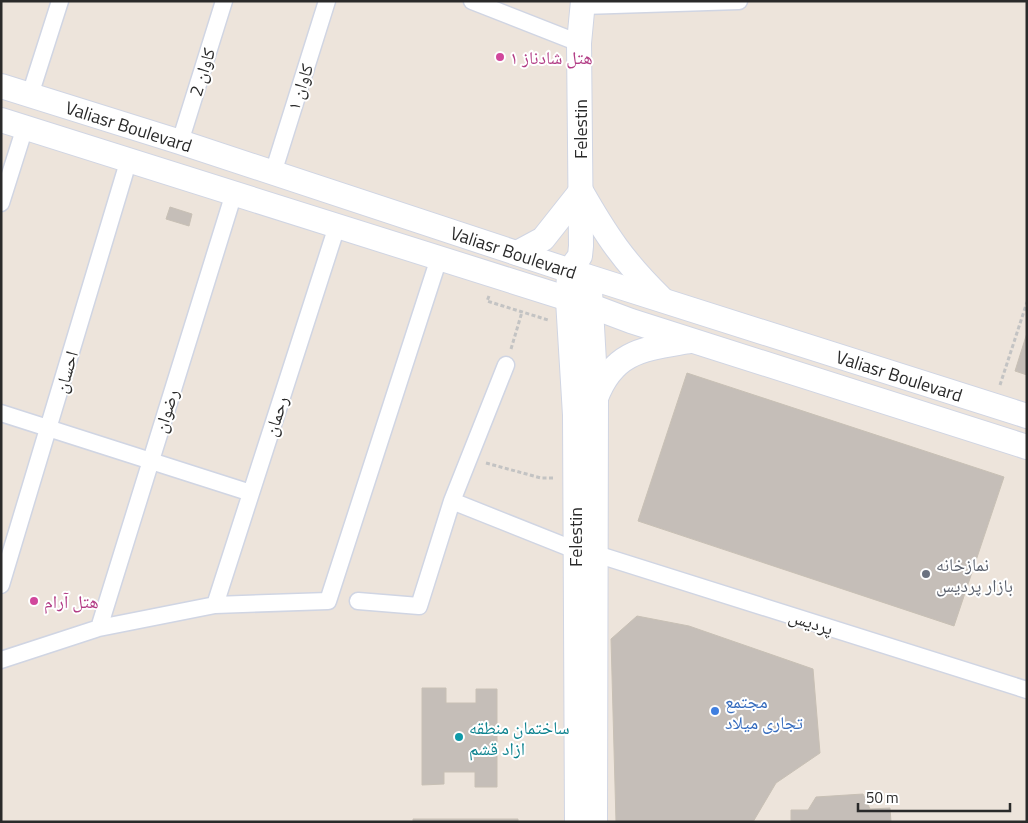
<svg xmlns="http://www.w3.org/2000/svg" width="1028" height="823" viewBox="0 0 1028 823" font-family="'Titillium Web','Noto Naskh Arabic',sans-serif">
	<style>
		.building { fill: #c5beb8; stroke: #c8c0b5 }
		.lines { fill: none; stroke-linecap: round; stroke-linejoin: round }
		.minor-casing { stroke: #d0d5e3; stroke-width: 19 }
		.secondary-casing { stroke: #d0d5e3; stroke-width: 26 }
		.path { stroke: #c3c3c3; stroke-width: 3; stroke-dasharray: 4 2.5; stroke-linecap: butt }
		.minor { stroke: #fff; stroke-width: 16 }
		.secondary { stroke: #fff; stroke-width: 24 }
		.hotel-dot { fill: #d1479c; stroke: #fff; stroke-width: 2 }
		.worship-dot { fill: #6b7280; stroke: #fff; stroke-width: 2 }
		.shop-dot { fill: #3f7fe0; stroke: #fff; stroke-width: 2 }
		.culture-dot { fill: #0f9aa8; stroke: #fff; stroke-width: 2 }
		.labels { text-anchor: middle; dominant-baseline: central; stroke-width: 4; stroke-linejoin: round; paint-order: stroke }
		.hotel-label { font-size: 18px; fill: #b23c85; stroke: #fff; text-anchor: start }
		.street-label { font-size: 18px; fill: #2a2a2a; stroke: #fff }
		.worship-label { font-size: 18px; fill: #5b616d; stroke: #fff; text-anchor: start }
		.shop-label { font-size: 18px; fill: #366cbe; stroke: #fff; text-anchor: start }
		.culture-label { font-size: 18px; fill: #0d838f; stroke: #fff; text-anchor: start }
	</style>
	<rect width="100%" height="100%" fill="#ede4db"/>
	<path class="building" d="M170 207 192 214 189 226 166 219Z
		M1027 333V375L1015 371Z
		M687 373 1004 477 954 626 638 521Z
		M637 616 689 626 813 669 820 753 776 783 753 822H616L611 639Z
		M422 688H446V703H476V689H497V787H475V772H444V784L422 785Z
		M863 794 870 809 890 808 891 822H791V810H808L816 797Z
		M413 819H518V822H413Z"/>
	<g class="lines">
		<defs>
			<path id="minor" d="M472 1 579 43
				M583 6 739 1
				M30 95 60 1
				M180 142 224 1
				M273 173 327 1
				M1 203 25 127
				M1 413 251 493
				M452 501 575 550
				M596 554 1027 690
				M1 585 129 159
				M358 601 419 606 452 501 506 365
				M215 605 337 226
				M99 628 234 193
				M1 660 99 628 215 605 328 601 439 258"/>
			<g id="secondary">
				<path id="s1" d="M1 86 180 142 589 277 1027 416"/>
				<path d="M1 120 591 306 631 321 1027 447"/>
				<path d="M517 253 543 239 581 191C606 235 624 262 661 298"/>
				<path d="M590 291 596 398 595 822"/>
				<path d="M596 398C614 350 645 349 690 341"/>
				<path d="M577 822 575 415 568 300 569 271 580 256 581 246 579 43 583 1"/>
			</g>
		</defs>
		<use href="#minor" class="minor-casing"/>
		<use href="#secondary" class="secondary-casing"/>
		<path class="path" d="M489 296 487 301 548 320
			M511 349 522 312
			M1000 385 1027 302
			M486 463 541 478H553"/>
		<use href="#minor" class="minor"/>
		<use href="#secondary" class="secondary"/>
	</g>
	<g class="hotel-dot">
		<circle cx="500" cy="57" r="5"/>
		<circle cx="34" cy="601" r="5"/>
	</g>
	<circle class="worship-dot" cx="926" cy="574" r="5"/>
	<circle class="shop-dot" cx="715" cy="711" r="5"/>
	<circle class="culture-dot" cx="459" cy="737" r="5"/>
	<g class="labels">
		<g class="hotel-label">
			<text x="510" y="57">هتل شادناز ۱</text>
			<text x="44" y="601">هتل آرام</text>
		</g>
		<g class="street-label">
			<text transform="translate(202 72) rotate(-73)">کاوان 2</text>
			<text transform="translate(300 87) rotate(-72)">کاوان ۱</text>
			<text stroke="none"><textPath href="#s1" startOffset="134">Valiasr Boulevard</textPath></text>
			<text transform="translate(580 129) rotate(-90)">Felestin</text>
			<text stroke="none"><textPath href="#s1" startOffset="539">Valiasr Boulevard</textPath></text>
			<text transform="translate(66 372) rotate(-74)">احسان</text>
			<text stroke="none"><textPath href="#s1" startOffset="944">Valiasr Boulevard</textPath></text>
			<text transform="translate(166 411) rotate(-73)">رضوان</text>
			<text transform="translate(276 416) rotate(-72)">رحمان</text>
			<text transform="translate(575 537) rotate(-90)">Felestin</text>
			<text transform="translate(811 622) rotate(18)">پردیس</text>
		</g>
		<g class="worship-label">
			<text x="936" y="564">نمازخانه<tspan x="936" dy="21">بازار پردیس</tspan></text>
		</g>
		<g class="shop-label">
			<text x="725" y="701">مجتمع<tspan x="725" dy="21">تجاری میلاد</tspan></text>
		</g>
		<g class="culture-label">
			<text x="469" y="727">ساختمان منطقه<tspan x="469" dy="21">ازاد قشم</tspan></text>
		</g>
	</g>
	<rect width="1028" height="823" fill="none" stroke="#2a2a2a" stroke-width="5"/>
	<path d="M858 803v8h152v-8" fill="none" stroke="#2a2a2a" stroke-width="2.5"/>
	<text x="866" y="803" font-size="15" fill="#2a2a2a" stroke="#ffffff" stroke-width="4" paint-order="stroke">50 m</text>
</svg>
